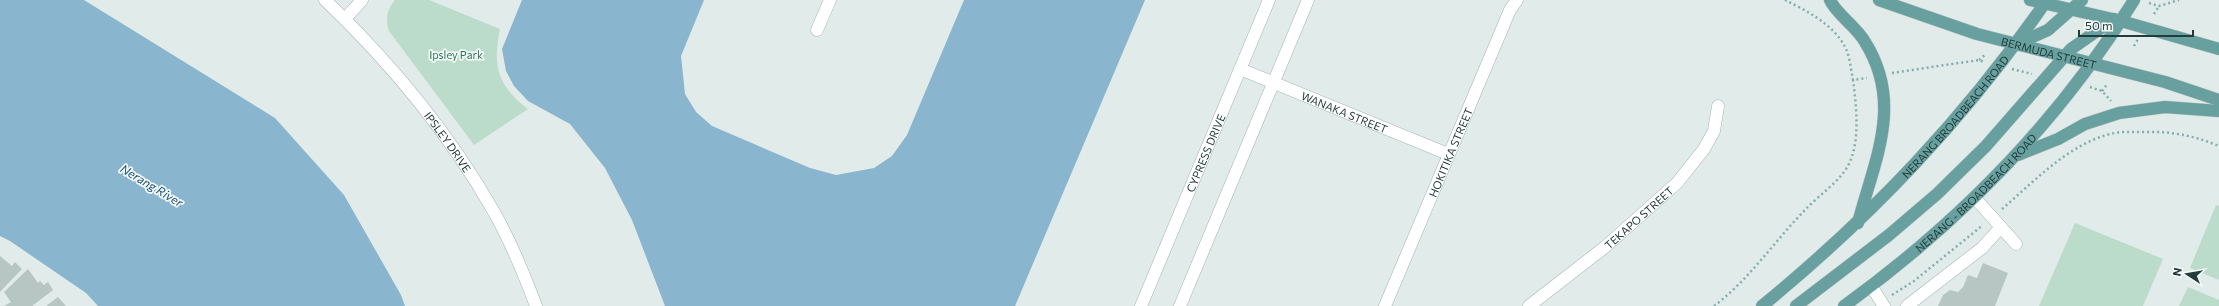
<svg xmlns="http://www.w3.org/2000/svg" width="2219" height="306" viewBox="0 0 2219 306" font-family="Commissioner,sans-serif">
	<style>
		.green { fill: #bbdccb }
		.water { fill: #8ab5cf }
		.building { fill: #b7c6c3 }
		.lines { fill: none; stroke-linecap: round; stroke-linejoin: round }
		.minor-casing { stroke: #a4b3b1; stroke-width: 13 }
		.major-casing { stroke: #c1c8c8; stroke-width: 13 }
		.path { stroke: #82aeab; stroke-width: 2.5; stroke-dasharray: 2 3; stroke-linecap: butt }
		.minor { stroke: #fff; stroke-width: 12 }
		.major { stroke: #67a09f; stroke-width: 12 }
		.labels { text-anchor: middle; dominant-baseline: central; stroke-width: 3.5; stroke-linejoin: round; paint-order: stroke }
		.street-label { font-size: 11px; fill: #223c3b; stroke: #f2f8f6 }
		.park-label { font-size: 11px; fill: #2d7258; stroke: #f2f8f6 }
		.water-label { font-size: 12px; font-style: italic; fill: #1e5376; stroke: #f2f8f6 }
	</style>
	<rect width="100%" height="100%" fill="#e1ebe9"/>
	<path class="green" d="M395 0H429L500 29C492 66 498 86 528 109L474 145 389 31C385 18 387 10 395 0Z
		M2216 205 2219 206V280L2190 268Z
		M2075 223 2163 259 2143 306H2039Z
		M2188 287 2219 300V306H2179Z"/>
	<path class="water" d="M0 0H84L275 118 344 195 401 295 405 306H98L86 293 10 241 0 236Z
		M522 0H704L681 56 685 94 696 112 712 126 810 168 836 175 874 168 892 156 907 135 964 0H1145L1015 306H665L632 220 605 168 570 124 528 101 514 86 506 71 502 49Z"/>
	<path class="building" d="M0 256 12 266 15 262 22 269 0 292Z
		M1983 263 2008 273 1995 306H1938L1943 295 1950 290 1958 292 1963 287 1968 275 1977 278Z
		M28 269 38 283 40 281 44 285 48 282 53 290 32 306H4L11 302 4 292Z
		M58 297 66 306H46Z"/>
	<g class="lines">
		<defs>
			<g id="minor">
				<path id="s1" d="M325 0C391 63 449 133 494 212 511 242 524 274 536 306"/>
				<path d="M345 19 362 0"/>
				<path d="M817 30 830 0"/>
				<path id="s2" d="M1240 69 1448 154"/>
				<path d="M1975 198 2016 244"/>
				<path d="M1871 286 1884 306"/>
				<path id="s3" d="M1141 306 1269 0"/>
				<path d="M1180 306 1308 0"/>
				<path id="s4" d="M1385 306 1510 10 1517 0"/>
				<path id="s5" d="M1529 306 1605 247 1677 183 1704 149 1714 131 1718 106"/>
				<path d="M1907 306 1982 248 2001 227"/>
			</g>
			<g id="major">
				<path d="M1830 0C1836 14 1857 27 1865 42 1904 104 1874 161 1858 223"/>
				<path id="s6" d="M1879 0 1977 34 2165 82 2219 100"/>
				<path d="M2030 0 2121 21 2219 49"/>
				<path d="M2017 44 2048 30 2082 0"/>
				<path d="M2018 155 2058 139 2085 124 2119 113 2165 107 2219 111"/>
				<path id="s7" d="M1762 306C1873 215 1965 118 2047 0"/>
				<path d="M1796 306 1889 235 1937 194 1986 146 2071 49 2114 19"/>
				<path id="s8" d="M1844 306C1959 223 2059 121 2134 0"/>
			</g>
		</defs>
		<use href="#minor" class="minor-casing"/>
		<use href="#major" class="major-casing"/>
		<path class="path" d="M1785 0C1807 11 1835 25 1846 49 1850 58 1851 70 1853 80
			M2149 3 2159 6 2179 0
			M2154 14 2159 6
			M2134 46 2138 39
			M1979 60 1986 54
			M2012 69 2032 74
			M1892 73 1979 60 1984 62
			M2090 87 2102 91 2111 101
			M2102 91 2108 83
			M2002 209C2036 180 2074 138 2121 132 2129 132 2137 132 2145 132 2171 131 2195 136 2219 146
			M1892 295 1914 281 1983 225
			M1714 306C1750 279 1775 240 1807 208 1821 193 1844 179 1851 159 1860 135 1856 104 1853 80L1867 78"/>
		<use href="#minor" class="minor"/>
		<use href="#major" class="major"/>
	</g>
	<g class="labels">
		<g class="street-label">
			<text stroke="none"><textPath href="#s6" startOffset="178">BERMUDA STREET</textPath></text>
			<text stroke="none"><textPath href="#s2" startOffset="113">WANAKA STREET</textPath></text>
			<text stroke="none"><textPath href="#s7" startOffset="271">NERANG BROADBEACH ROAD</textPath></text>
			<text stroke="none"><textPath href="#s1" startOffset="188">IPSLEY DRIVE</textPath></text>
			<text stroke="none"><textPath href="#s4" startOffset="167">HOKITIKA STREET</textPath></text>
			<text stroke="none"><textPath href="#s3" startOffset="166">CYPRESS DRIVE</textPath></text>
			<text stroke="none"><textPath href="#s8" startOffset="174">NERANG - BROADBEACH ROAD</textPath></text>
			<text stroke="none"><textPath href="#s5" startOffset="141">TEKAPO STREET</textPath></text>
		</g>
		<g class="park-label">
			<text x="456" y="54">Ipsley Park</text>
		</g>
		<g class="water-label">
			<text transform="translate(152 185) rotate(31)">Nerang River</text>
		</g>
	</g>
	<g transform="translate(2187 274) rotate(282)" stroke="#f2f8f6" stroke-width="3" paint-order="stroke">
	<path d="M0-3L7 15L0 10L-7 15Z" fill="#223c3b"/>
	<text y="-6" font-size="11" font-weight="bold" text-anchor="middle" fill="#223c3b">N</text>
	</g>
	<path d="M2079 30v6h114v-6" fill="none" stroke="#223c3b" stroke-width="2"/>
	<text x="2085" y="30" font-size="12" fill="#223c3b" stroke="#f2f8f6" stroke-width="3" paint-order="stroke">50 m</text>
</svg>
